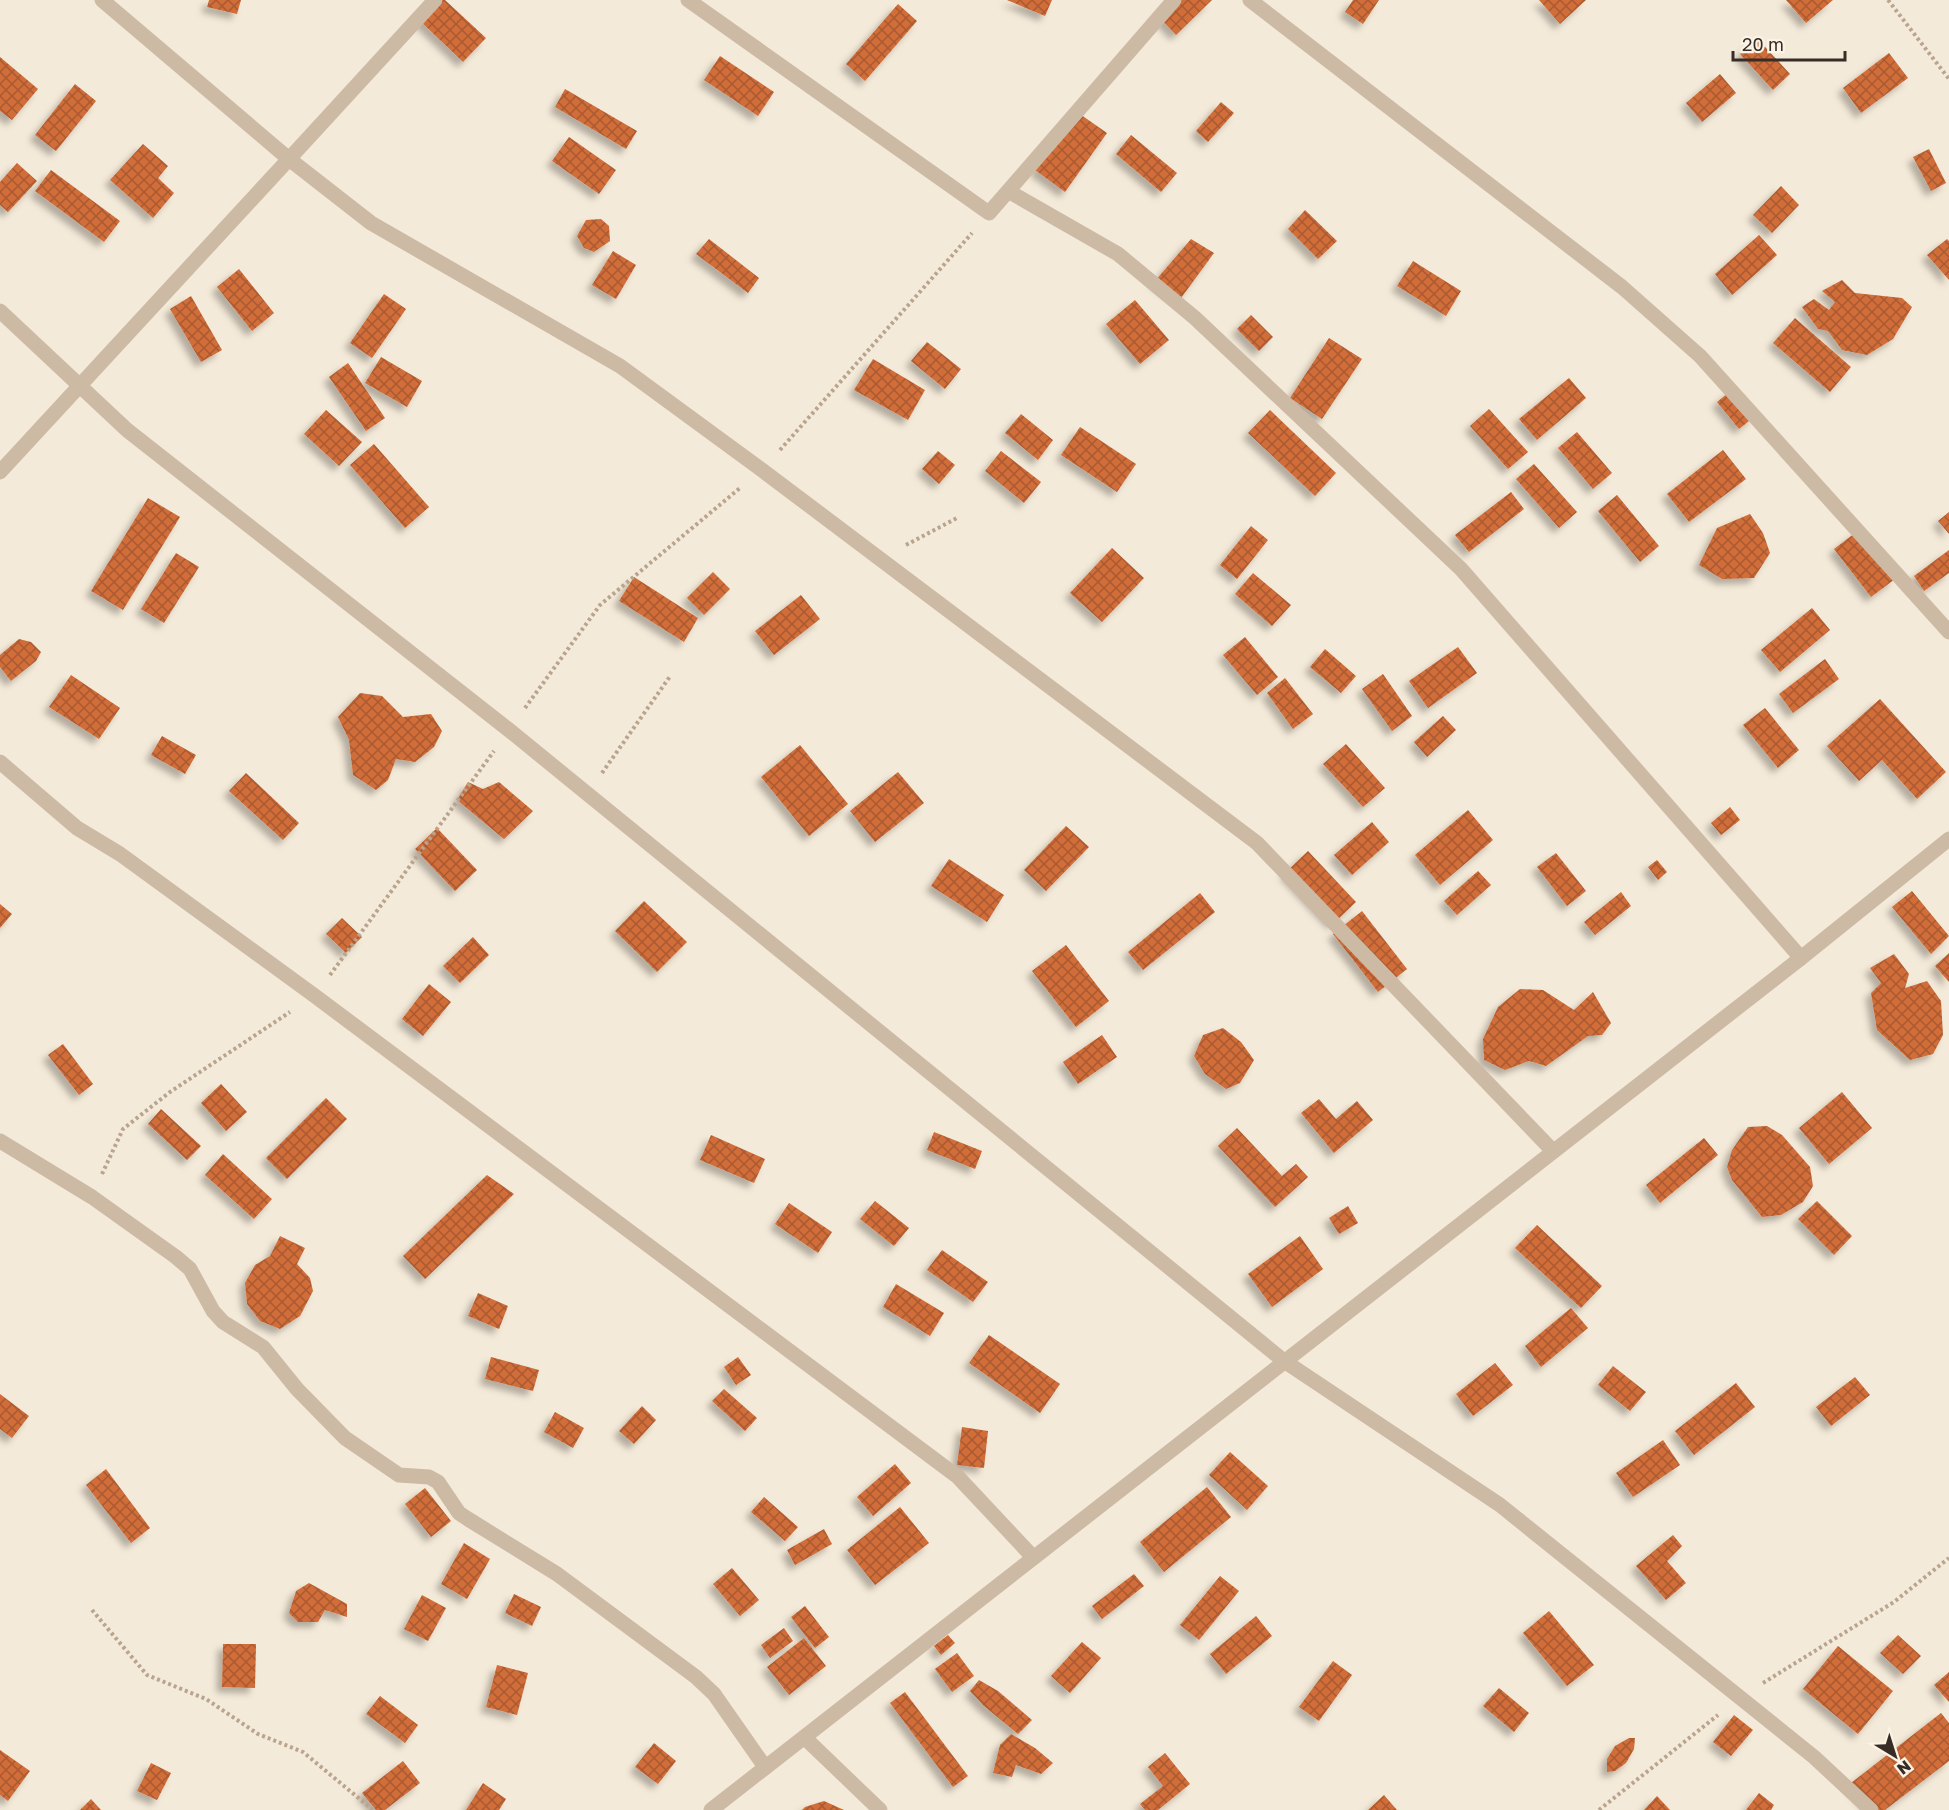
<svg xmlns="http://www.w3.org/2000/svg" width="1949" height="1810" viewBox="0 0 1949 1810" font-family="'Golos Text',sans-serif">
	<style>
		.building { fill: url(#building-cross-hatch); filter: url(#shadow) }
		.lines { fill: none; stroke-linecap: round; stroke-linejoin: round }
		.path { stroke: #b9a48e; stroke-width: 4; stroke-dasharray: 3 3; stroke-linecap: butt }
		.minor { stroke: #cdbaa4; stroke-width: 15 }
		.tertiary { stroke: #cdbaa4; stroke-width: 15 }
	</style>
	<defs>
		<pattern id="building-cross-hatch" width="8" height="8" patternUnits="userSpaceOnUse" patternTransform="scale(1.5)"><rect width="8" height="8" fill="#d16d39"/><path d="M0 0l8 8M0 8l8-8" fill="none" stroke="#aa5a30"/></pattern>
		<filter id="shadow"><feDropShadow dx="-5.5" dy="5.5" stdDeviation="3" flood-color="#0004"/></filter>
	</defs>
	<rect width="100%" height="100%" fill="#f4ead9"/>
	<path class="building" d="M209 0H241L237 14 207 7Z
		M436 0H445L486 38 463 62 418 19Z
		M1007 0H1052L1045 16Z
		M1174 0H1212L1176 35 1158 16Z
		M1353 0H1379L1363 24 1345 12Z
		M1539 0H1586L1560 24Z
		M1786 0H1833L1806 23Z
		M898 4 917 21 865 81 846 64Z
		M1757 38 1790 74 1773 90 1740 54Z
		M1889 53 1908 78 1861 113 1843 88Z
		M720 56 774 92 758 116 704 80Z
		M0 57 38 89 12 120 0 111Z
		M1720 74 1736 93 1702 122 1686 103Z
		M75 84 96 101 56 151 35 135Z
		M565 89 637 131 626 149 555 107Z
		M1221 102 1234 113 1208 142 1196 131Z
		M1077 112 1107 133 1065 192 1035 170Z
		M1131 135 1177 173 1161 192 1116 154Z
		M569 137 616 170 599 194 552 161Z
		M143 144 168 166 158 178 174 193 153 218 110 180Z
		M1929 149 1946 183 1931 191 1913 157Z
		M17 163 37 181 8 212 0 205V182Z
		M51 170 120 221 104 242 35 191Z
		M1781 186 1799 205 1772 233 1753 215Z
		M1305 210 1337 241 1318 259 1288 229Z
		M601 219 609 226 610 241 594 252 584 248 577 236 586 220Z
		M1759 235 1777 255 1732 295 1715 274Z
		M709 239 759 278 748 293 696 254Z
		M1191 239 1214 253 1181 298 1155 281Z
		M1947 239 1949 241V280L1927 255Z
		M613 251 636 265 616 299 592 285Z
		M1413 261 1461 291 1446 316 1397 286Z
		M239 269 274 313 252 331 217 287Z
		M1842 280 1855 293 1902 298 1912 307 1893 339 1867 355 1842 350 1828 331 1818 329 1802 307 1814 299 1829 310 1835 302 1822 291Z
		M384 294 406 309 372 358 350 343Z
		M191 296 222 350 201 362 170 309Z
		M1135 300 1169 340 1140 364 1106 324Z
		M1251 315 1273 337 1259 351 1237 329Z
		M1795 318 1851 367 1830 392 1773 343Z
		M1329 338 1362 359 1322 419 1290 398Z
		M927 342 961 369 945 389 911 361Z
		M381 357 422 381 407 407 365 383Z
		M873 359 925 390 908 420 854 390Z
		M348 363 385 418 366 431 329 377Z
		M1569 378 1586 398 1537 440 1519 419Z
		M1733 389 1754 417 1739 429 1717 402Z
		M1489 409 1528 452 1508 469 1470 426Z
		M326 410 362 442 339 466 304 434Z
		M1270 410 1336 473 1315 496 1248 433Z
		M1021 414 1053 440 1038 460 1005 433Z
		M1080 427 1136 464 1117 492 1061 455Z
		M1577 432 1612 473 1593 489 1558 448Z
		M374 444 429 507 405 528 350 465Z
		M1723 450 1746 479 1689 522 1667 494Z
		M938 451 955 465 939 484 922 469Z
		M1001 451 1041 482 1024 503 985 471Z
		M1534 464 1577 512 1559 528 1516 479Z
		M1511 492 1524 509 1469 552 1455 535Z
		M1617 495 1659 546 1640 562 1598 511Z
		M148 498 180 517 123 610 91 591Z
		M1949 512V534L1938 521Z
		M1750 514 1763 533 1770 553 1754 578 1722 579 1699 565 1717 528Z
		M1251 526 1268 540 1237 579 1220 565Z
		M1859 530 1895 579 1871 597 1834 549Z
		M1112 548 1144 578 1102 622 1070 593Z
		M1949 550V573L1924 591 1914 576Z
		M176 553 199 567 164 623 141 609Z
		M713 572 730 589 704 615 687 598Z
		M1253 573 1291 605 1272 626 1235 594Z
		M634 577 698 618 684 642 619 601Z
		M801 595 820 619 774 655 755 631Z
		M1812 608 1830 630 1780 672 1761 650Z
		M1245 637 1278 677 1257 695 1223 655Z
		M19 639 31 642 41 652 36 661 11 681 0 667V655Z
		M1458 647 1477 673 1428 708 1409 681Z
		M1325 649 1356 676 1341 693 1310 667Z
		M1825 659 1839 679 1793 713 1779 694Z
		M1383 674 1412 716 1392 731 1362 689Z
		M71 675 120 708 99 739 49 707Z
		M1285 678 1313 714 1293 729 1267 693Z
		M360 693 382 696 403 717 431 714 442 731 434 747 415 762 396 759 388 780 376 790 353 775 349 740 338 717Z
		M1880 699 1946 772 1917 799 1882 760 1859 781 1827 746Z
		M1765 708 1799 750 1778 768 1743 725Z
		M1443 716 1456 730 1427 757 1414 742Z
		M162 736 196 755 185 774 151 755Z
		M1346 744 1385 788 1363 807 1323 764Z
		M800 745 848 804 809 836 761 777Z
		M898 772 924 803 875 842 850 811Z
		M246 773 299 823 283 840 229 791Z
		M468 782 483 789 499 782 533 811 504 839 457 800Z
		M1730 807 1740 820 1721 835 1711 823Z
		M1468 810 1493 840 1440 885 1415 855Z
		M1372 822 1389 842 1352 875 1334 855Z
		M1066 826 1089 847 1046 891 1024 870Z
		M437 828 477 870 455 891 415 849Z
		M1308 851 1356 902 1333 924 1285 873Z
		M1556 853 1586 891 1567 906 1537 867Z
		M949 859 1004 895 987 922 931 886Z
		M1657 860 1667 872 1658 880 1648 867Z
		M1478 871 1491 885 1457 915 1444 901Z
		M1912 891 1949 936 1931 954 1892 907Z
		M1621 892 1631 906 1595 935 1584 922Z
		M1200 893 1215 912 1143 970 1128 952Z
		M644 901 687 942 657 972 615 931Z
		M0 904 12 914 0 928Z
		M1362 911 1407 969 1378 992 1333 934Z
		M342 918 362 937 346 953 326 934Z
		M473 937 489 955 460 983 443 966Z
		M1066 945 1109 1001 1076 1027 1032 971Z
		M1949 953V982L1935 966Z
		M1894 954 1909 974 1905 988 1927 981 1941 1001 1943 1035 1933 1054 1910 1060 1877 1030 1871 993 1881 983 1870 968Z
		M429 984 451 1002 423 1036 402 1019Z
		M1520 989 1543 990 1574 1010 1593 992 1611 1023 1602 1035 1588 1036 1546 1066 1529 1061 1505 1070 1484 1060 1483 1039 1498 1007Z
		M1223 1028 1241 1042 1254 1060 1240 1083 1226 1089 1205 1074 1194 1056 1203 1035Z
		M1102 1035 1117 1057 1078 1084 1063 1062Z
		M63 1044 93 1084 79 1095 48 1055Z
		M221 1084 247 1112 226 1131 201 1103Z
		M1842 1092 1872 1128 1829 1164 1799 1128Z
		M326 1098 347 1119 287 1179 266 1158Z
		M1319 1099 1336 1119 1357 1101 1373 1120 1334 1153 1301 1113Z
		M161 1109 201 1146 187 1160 148 1124Z
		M1767 1126 1782 1135 1810 1167 1813 1186 1803 1202 1781 1215 1762 1217 1732 1180 1727 1167 1732 1150 1748 1127Z
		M1237 1128 1282 1176 1296 1164 1308 1177 1275 1207 1218 1146Z
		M934 1132 982 1151 975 1169 927 1150Z
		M711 1135 765 1159 754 1183 700 1160Z
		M1704 1138 1718 1155 1660 1203 1646 1185Z
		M223 1154 272 1199 254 1219 205 1175Z
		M487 1175 514 1194 425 1279 403 1256Z
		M875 1201 909 1228 894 1246 860 1219Z
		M1817 1201 1852 1236 1834 1255 1798 1219Z
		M789 1203 832 1232 818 1253 775 1224Z
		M1348 1206 1358 1223 1339 1234 1329 1218Z
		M1537 1225 1602 1286 1581 1308 1515 1248Z
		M280 1236 305 1248 297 1264 310 1278 313 1291 300 1316 280 1329 260 1321 247 1304 245 1283 255 1265 270 1256Z
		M1300 1236 1323 1269 1272 1307 1248 1274Z
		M942 1250 988 1282 973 1302 927 1270Z
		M896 1284 944 1313 930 1336 883 1307Z
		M478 1293 508 1306 499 1329 468 1316Z
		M1571 1308 1588 1328 1541 1367 1525 1346Z
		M989 1335 1060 1384 1040 1413 969 1363Z
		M491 1357 539 1370 533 1391 485 1379Z
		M738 1357 751 1375 736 1385 724 1367Z
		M1495 1363 1513 1385 1473 1416 1456 1394Z
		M1613 1366 1646 1392 1630 1411 1598 1385Z
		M1855 1377 1870 1395 1831 1426 1816 1407Z
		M1736 1383 1755 1407 1694 1455 1675 1431Z
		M724 1389 757 1418 745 1431 712 1401Z
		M0 1394 29 1416 12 1438 0 1429Z
		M642 1406 656 1420 634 1444 619 1431Z
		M555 1412 584 1428 573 1448 544 1432Z
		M962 1427 988 1431 984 1468 957 1465Z
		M1663 1440 1680 1465 1633 1497 1616 1473Z
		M1230 1452 1268 1486 1247 1510 1209 1475Z
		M895 1464 911 1483 873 1516 857 1497Z
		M106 1469 150 1528 131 1543 86 1485Z
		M1207 1487 1231 1517 1164 1572 1140 1542Z
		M425 1488 451 1521 431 1537 405 1504Z
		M764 1497 798 1527 785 1541 751 1512Z
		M900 1507 929 1543 875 1585 847 1550Z
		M824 1529 832 1544 795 1565 787 1550Z
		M1673 1535 1682 1546 1667 1561 1686 1583 1666 1600 1636 1566Z
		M464 1543 490 1559 467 1599 441 1584Z
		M732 1568 759 1600 740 1616 713 1584Z
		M1134 1574 1144 1586 1102 1619 1092 1606Z
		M1220 1576 1239 1591 1199 1640 1180 1625Z
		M309 1583 347 1604V1617L325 1610 318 1622H298L289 1613 296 1591Z
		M514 1594 541 1607 532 1626 505 1613Z
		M422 1595 446 1608 428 1641 404 1629Z
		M805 1606 829 1637 815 1648 791 1617Z
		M1549 1611 1594 1665 1567 1686 1523 1633Z
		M1256 1616 1272 1636 1226 1674 1210 1654Z
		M784 1628 793 1641 770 1658 761 1645Z
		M948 1635 955 1643 941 1655 934 1646Z
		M1898 1635 1921 1656 1903 1674 1880 1653Z
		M804 1638 826 1666 789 1695 767 1667Z
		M1082 1642 1101 1658 1070 1693 1051 1676Z
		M223 1644H256L255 1688 222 1687Z
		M1838 1646 1893 1691 1858 1734 1803 1689Z
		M957 1653 974 1676 952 1692 935 1669Z
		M1333 1661 1352 1675 1319 1721 1299 1707Z
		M497 1665 528 1673 517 1715 486 1707Z
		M1949 1672V1702L1934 1685Z
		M979 1680 998 1691 1032 1720 1018 1734 984 1706 970 1691Z
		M1499 1688 1529 1713 1514 1732 1483 1706Z
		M905 1692 968 1776 953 1787 890 1703Z
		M380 1696 418 1725 405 1743 366 1714Z
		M1941 1713 1949 1723V1761L1885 1810H1872L1851 1783Z
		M1734 1715 1753 1730 1731 1756 1713 1742Z
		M1011 1734 1035 1748 1053 1763 1041 1774 1016 1765 1012 1777 993 1773 1000 1745Z
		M1629 1738H1635L1634 1749 1626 1763 1615 1771 1607 1772V1759L1615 1746Z
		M654 1743 676 1761 658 1784 635 1767Z
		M0 1750 30 1771 8 1801 0 1795Z
		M1165 1753 1190 1784 1158 1810H1145L1140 1804 1163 1786 1148 1767Z
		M403 1761 420 1783 385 1810H376L362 1793Z
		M151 1763 171 1773 157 1800 137 1791Z
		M483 1783 506 1799 499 1810H466Z
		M1759 1793 1774 1805 1771 1810H1746Z
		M1384 1795 1397 1810H1368Z
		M1657 1796 1670 1810H1644Z
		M91 1799 101 1810H80Z
		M824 1801 844 1810H802L805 1807Z"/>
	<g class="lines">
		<path class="path" d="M1888 0 1949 79
			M780 450 972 233
			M906 545 957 518
			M525 708 600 605 740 488
			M602 773 671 675
			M330 975 494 751
			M102 1174 123 1129 170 1092 290 1012
			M92 1610 147 1675 206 1699 258 1734 303 1752 373 1810
			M1763 1683 1894 1602 1949 1558
			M1599 1810 1718 1715"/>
		<path class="minor" d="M102 0 289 159 435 0
			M688 0 989 213 1174 0
			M1250 0 1622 287 1700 356 1949 632
			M1008 191 1118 254 1195 318 1461 569 1801 958
			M0 311 127 430 509 730 1284 1361 1500 1505 1814 1757 1871 1810
			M0 472 289 159 371 223 620 366 762 470 1257 843 1553 1151
			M0 762 77 828 120 854 315 996 958 1477 1032 1556
			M0 1141 92 1197 176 1257 190 1269 213 1311 223 1322 263 1347 297 1389 345 1438 399 1475 429 1477 438 1482 459 1513 468 1519 557 1574 696 1677 714 1694 765 1767
			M805 1738 880 1810"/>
		<path class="tertiary" d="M711 1810 1801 958 1949 839"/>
	</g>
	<g transform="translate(1895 1756) rotate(142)" stroke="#fbf3e5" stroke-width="4.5" paint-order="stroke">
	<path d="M0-4.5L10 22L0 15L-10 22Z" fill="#372d26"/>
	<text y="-9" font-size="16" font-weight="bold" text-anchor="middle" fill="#372d26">N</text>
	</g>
	<path d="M1733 51v9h112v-9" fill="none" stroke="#372d26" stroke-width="3"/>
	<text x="1742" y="51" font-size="18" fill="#372d26" stroke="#fbf3e5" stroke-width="4.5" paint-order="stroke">20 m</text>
</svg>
